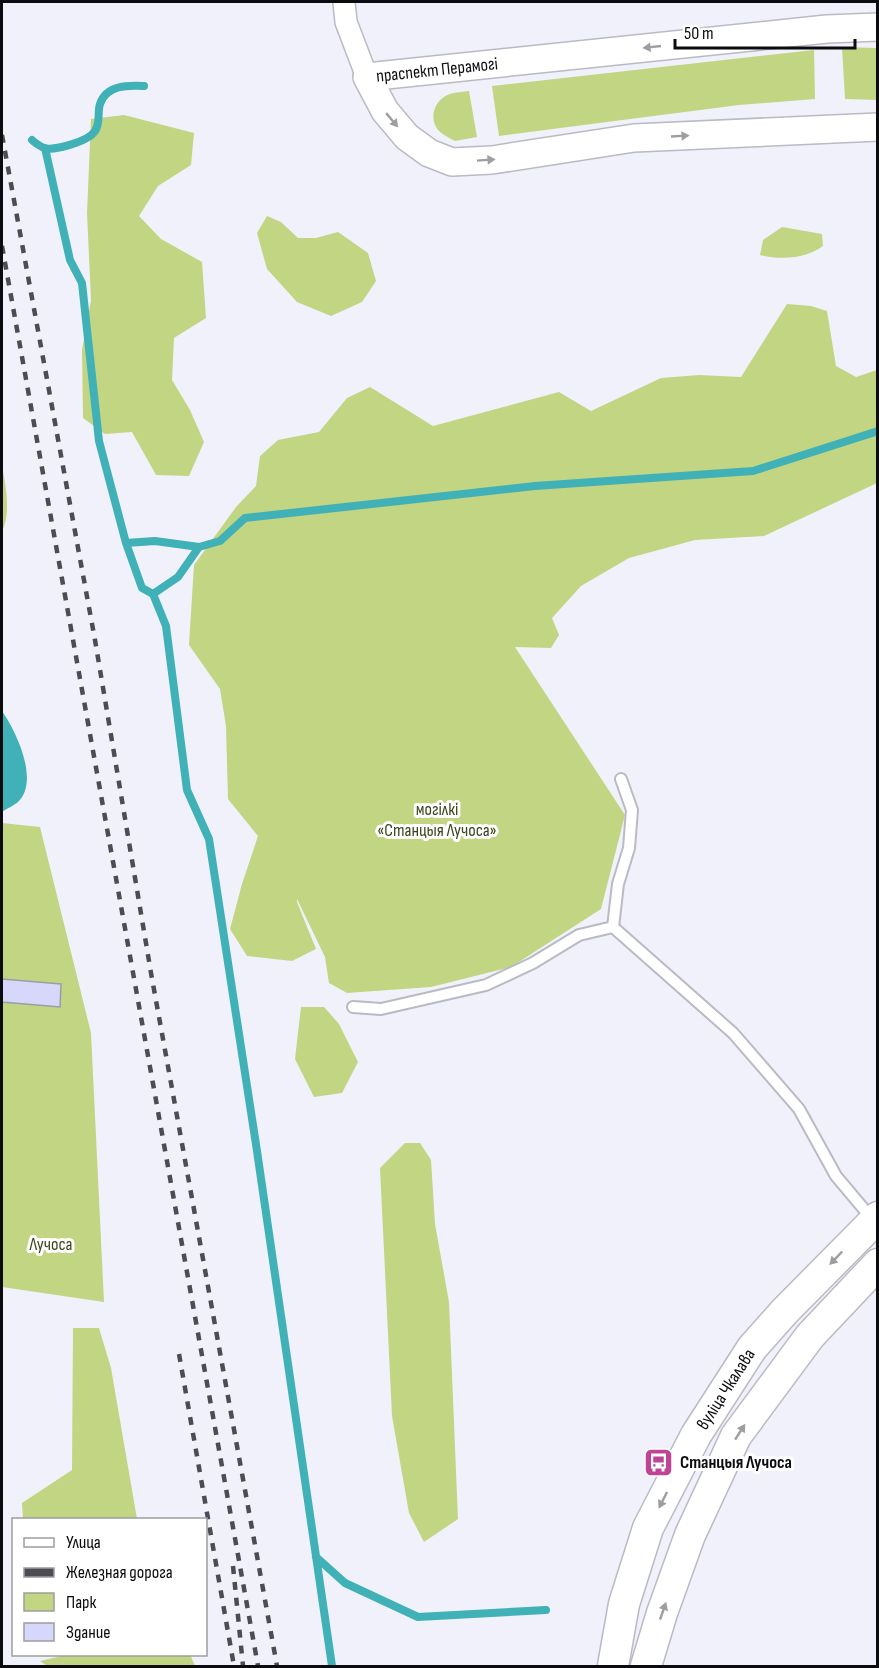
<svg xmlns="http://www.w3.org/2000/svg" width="879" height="1668" viewBox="0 0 879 1668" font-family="'Sofia Sans Condensed',sans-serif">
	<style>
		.green { fill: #c2d582 }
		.water { fill: #40b1b7 }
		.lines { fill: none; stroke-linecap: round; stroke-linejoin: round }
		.stream { stroke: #40b1b7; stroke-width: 8 }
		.building { fill: #d7d7fb; stroke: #9d9da7; stroke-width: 1.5 }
		.service-casing { stroke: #babac4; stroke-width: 14 }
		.minor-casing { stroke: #babac4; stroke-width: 24 }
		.tertiary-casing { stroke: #babac4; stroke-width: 30 }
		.secondary-casing { stroke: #babac4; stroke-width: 33 }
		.service { stroke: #fff; stroke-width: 10 }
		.minor { stroke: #fff; stroke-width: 21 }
		.tertiary { stroke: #fff; stroke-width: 27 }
		.secondary { stroke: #fff; stroke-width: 30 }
		.rail { stroke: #4c4c52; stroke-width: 4.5; stroke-dasharray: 8 8; stroke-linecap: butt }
		.oneway { fill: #9e9d9f }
		.labels { text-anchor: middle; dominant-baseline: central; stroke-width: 6; stroke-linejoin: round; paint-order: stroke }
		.street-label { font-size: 18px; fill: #0c0b0f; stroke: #fff }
		.park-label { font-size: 18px; fill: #3d451d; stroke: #fff }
		.poi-label { font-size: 18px; font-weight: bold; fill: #0c0b0f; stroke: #fff; text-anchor: start }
	</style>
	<rect width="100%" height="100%" fill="#f0f1fb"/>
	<path class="green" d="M842 47 877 48V100L845 99Z
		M814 50 815 99 739 105 499 136 492 86Z
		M469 91 477 137 455 141C449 138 443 135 438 130 428 117 435 99 450 94 456 92 463 92 469 91Z
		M124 115 194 133 191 165 158 186 139 216 161 239 202 262 206 318 174 338 172 380 190 410 204 442 189 476 156 475 132 432 105 434 83 418 82 350 91 300 87 213 91 119Z
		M267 216 281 222 298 238H316L338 232 368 253 376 281 362 302 331 316 297 302 267 269 257 233Z
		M782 227 822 234 823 246C805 259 780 260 760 255L763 240Z
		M787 304 811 306 827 311 836 366 856 377 877 370V483L764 536 695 540 629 558 581 586 552 618 559 635 551 648 515 647 625 815 601 909 511 967 431 987 347 993 329 983 325 957 297 899V902L316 949 292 961 247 956 230 929 242 884 258 836 228 799 226 726 220 689 189 645 194 565 236 507 256 486 260 456 278 440 319 432 347 398 370 387 433 426 559 392 591 411 661 378 699 375 741 377Z
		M2 467C6 485 11 515 2 531Z
		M2 823 40 827 91 1033 104 1302 2 1287Z
		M301 1007H324L339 1024 358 1062 342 1093 314 1097 295 1059Z
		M405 1143H420L431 1160 435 1224 449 1302 458 1519 424 1542 409 1513 392 1416 380 1168Z
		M73 1328H99L111 1368 137 1519H23L22 1503 72 1470Z
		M190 1654 195 1666H47L40 1661 66 1655Z"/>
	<path class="water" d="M2 711C16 731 40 781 18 802 13 806 6 809 2 812Z"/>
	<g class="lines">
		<path class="stream" d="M32 140C35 143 40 146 44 148 55 151 89 141 95 131 101 122 97 113 100 104 106 85 128 85 144 86
			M45 148 70 260 82 283 99 441 126 543 142 588 153 594 166 626 187 790 209 839 257 1151 332 1666
			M126 543 155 541 199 547
			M153 594 178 577 199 547 220 541 245 518 535 486 753 471 878 431
			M316 1557 345 1583 418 1617 546 1610"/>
	</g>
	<path class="building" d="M2 979 61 984 60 1007 2 1002Z"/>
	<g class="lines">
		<defs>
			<path id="service" d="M613 927 733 1033 799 1109 836 1176 873 1220
				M353 1007 381 1009 486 985 533 963 579 935 613 927 618 884 629 848 632 810 621 779"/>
			<path id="minor" d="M344 2 346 22 367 77"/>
			<path id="tertiary" d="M878 27 827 29 367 77 385 111 407 137 429 153 452 162 492 160 634 138 878 127"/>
			<g id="secondary">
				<path id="s1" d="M613 1666 624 1604 648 1528 696 1435 752 1348 784 1312 878 1217"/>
				<path d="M646 1666 662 1613 690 1535 736 1436 810 1336 878 1264"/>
			</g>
		</defs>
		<use href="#service" class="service-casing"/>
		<use href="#minor" class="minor-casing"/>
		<use href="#tertiary" class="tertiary-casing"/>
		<use href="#secondary" class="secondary-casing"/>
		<use href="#service" class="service"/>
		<use href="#minor" class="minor"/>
		<use href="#tertiary" class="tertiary"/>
		<use href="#secondary" class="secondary"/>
		<path class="rail" d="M2 135 95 640 151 973 277 1666
			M2 246 258 1666
			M179 1354 234 1666
			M233 1566 243 1666"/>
	</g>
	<defs><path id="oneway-solid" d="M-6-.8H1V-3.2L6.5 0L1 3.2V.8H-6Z" transform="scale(1.5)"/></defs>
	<g class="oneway">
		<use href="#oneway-solid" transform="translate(652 47) rotate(174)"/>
		<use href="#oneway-solid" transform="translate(392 120) rotate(50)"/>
		<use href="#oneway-solid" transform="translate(680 136) rotate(-3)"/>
		<use href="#oneway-solid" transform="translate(486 160) rotate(-4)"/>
		<use href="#oneway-solid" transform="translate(836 1258) rotate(134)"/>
		<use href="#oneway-solid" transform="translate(740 1432) rotate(-57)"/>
		<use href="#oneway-solid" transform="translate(663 1500) rotate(117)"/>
		<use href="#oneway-solid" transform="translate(663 1611) rotate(-71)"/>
	</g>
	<defs>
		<symbol id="bus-square" viewBox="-11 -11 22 22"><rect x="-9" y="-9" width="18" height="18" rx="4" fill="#bf4496" stroke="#fff"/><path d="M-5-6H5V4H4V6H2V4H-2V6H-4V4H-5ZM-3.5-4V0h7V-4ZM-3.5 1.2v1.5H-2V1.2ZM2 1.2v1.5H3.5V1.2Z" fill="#fff"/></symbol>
	</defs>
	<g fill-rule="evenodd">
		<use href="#bus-square" x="642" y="1446" width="33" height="33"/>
	</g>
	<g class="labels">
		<g class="street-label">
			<text transform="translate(437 70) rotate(-6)">праспект Перамогі</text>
			<text stroke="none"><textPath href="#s1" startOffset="302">вуліца Чкалава</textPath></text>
		</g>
		<g class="park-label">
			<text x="437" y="809">могілкі<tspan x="437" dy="21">«Станцыя Лучоса»</tspan></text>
			<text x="51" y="1244">Лучоса</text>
		</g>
		<g class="poi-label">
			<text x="680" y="1462">Станцыя Лучоса</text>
		</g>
	</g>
	<rect width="879" height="1668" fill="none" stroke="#0c0b0f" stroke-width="6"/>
	<rect x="12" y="1518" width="195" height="138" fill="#ffffff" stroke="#9e9d9f" stroke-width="1.5"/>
	<rect x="24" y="1538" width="30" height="9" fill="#ffffff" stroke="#9e9d9f" stroke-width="1.5"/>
	<text x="66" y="1548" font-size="18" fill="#0c0b0f">Улица</text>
	<rect x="24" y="1568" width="30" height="9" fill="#4c4c52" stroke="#9e9d9f" stroke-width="1.5"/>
	<text x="66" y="1578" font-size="18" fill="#0c0b0f">Железная дорога</text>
	<rect x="24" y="1593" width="30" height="18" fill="#c2d582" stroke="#9e9d9f" stroke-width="1.5"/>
	<text x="66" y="1608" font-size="18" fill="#0c0b0f">Парк</text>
	<rect x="24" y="1623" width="30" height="18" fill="#d7d7fb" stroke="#9e9d9f" stroke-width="1.5"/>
	<text x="66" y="1638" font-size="18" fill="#0c0b0f">Здание</text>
	<path d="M675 39v9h180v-9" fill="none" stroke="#0c0b0f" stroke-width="3"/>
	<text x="684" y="39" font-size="18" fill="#0c0b0f" stroke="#ffffff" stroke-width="4.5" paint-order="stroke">50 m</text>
</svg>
